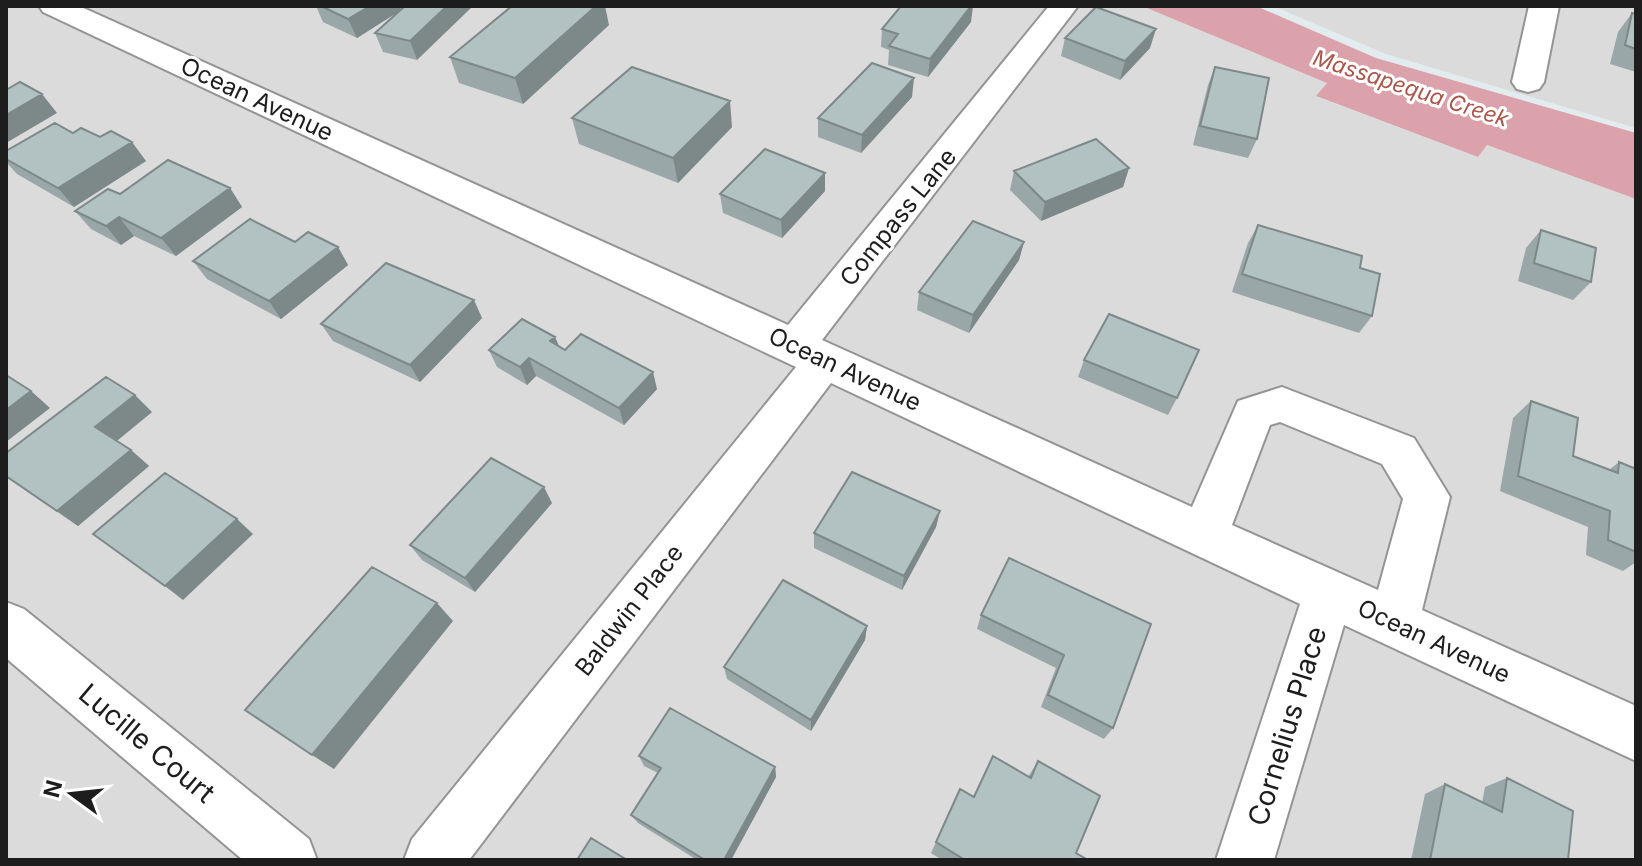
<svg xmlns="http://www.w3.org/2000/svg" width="1642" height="866" viewBox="0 0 1642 866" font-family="Inter,sans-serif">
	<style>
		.residential { fill: #dadbda }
		.water { fill: #dca2ab }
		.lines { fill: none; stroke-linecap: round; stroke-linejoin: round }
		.minor-casing { stroke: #949494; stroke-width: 4 }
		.minor { fill: #fff; fill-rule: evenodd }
		.wall { fill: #99a7a8 }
		.shaded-wall { fill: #7d8888 }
		.building { fill: #b2c2c3; stroke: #7d8888; stroke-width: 2 }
		.labels { text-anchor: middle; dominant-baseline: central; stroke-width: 6; stroke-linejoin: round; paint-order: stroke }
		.far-water-label { font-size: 22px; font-style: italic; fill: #ad5549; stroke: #fff }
		.street-label { font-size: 24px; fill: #1d1d1d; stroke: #fff }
		.near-street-label { font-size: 28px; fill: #1d1d1d; stroke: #fff }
	</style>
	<rect width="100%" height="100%" fill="#e2ebee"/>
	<path class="residential" d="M6 6H1142L1328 83 1317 97 1478 157 1486 145 1636 199V860H6Z
		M1273 6H1636V128L1386 54Z"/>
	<path class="water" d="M1142 6H1256L1376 58 1636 133V199L1487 145 1478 157 1316 96 1327 83Z"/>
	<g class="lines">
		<defs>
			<path id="minor" d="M39 6H79L788 325 1049 6H1078L822 340 1192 507 1238 401 1282 387 1414 438 1450 497 1422 610 1636 706V761L1344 625 1274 860H1216L1300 604 831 383 469 860H404L412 839 796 367 43 12ZM1280 422 1382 464 1403 499 1378 590 1232 525 1270 425Z
				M1529 6H1559L1544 82 1539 89 1528 92 1517 89 1512 82Z
				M6 602 24 609 309 839 317 860H243L6 658Z"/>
		</defs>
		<use href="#minor" class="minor-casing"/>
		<use href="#minor" class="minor"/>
	</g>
	<path class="wall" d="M316 6H400L417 60 383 52 375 33 395 14 357 38 323 22Z
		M1632 13 1636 14V72L1610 64 1618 32Z
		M971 22 928 77 888 65 889 50 881 47 882 29Z
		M609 25 523 104 459 83 450 57Z
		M1065 38 1150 48 1120 80 1061 56Z
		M1215 67 1257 139 1248 158 1193 145 1208 85Z
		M912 97 861 153 818 137V118Z
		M572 118 732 127 678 183 579 144Z
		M73 133 146 161 74 207 17 174 6 162V151Z
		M1129 168 1123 187 1041 221 1010 190 1014 171Z
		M230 188 242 207 176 256 134 236 121 245 91 229 75 211 120 194Z
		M825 191 782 238 723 213 720 194Z
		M1258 225 1360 268 1372 316 1359 333 1232 292 1248 243Z
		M1541 230 1591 282 1573 300 1518 281 1526 248Z
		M295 242 338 247 348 265 281 319 207 279 193 261Z
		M1024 242 1019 260 969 333 917 310 919 292Z
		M482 318 420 382 333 341 321 324Z
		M555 337 559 346 565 350 657 389 624 425 536 376 527 385 497 367 489 350Z
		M1084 360 1177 398 1168 415 1078 377Z
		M1531 401 1573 456 1609 470 1619 462 1636 552V562L1623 571 1586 555 1588 527 1500 491 1513 418Z
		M152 412 117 441 131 450 149 466 78 526 6 477V453Z
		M552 503 475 592 422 560 410 545Z
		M940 511 936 527 902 590 814 548V533Z
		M1009 558 1113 728 1104 739 1041 707 1056 668 977 629 981 615Z
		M867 626 865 640 811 731 727 679 724 667Z
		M639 756 775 767 776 777 731 860H697L638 823 631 815 658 773 644 766Z
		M993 756 1028 777 1038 761 1076 853 1088 860H942L931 853 960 789 973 797Z
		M1507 778 1568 860H1411L1425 794 1445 784 1482 803 1485 787Z"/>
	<path class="shaded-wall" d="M370 6H400L401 10 357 38 348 19Z
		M447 6H473L417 60 410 41Z
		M596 6H605L609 25 523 104 515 78Z
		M971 6H973L971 22 928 77 930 59Z
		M1156 29 1150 48 1120 80 1125 61Z
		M914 78 912 97 861 153 862 135Z
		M42 94 57 113 6 143V115Z
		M730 101 732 127 678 183 673 158Z
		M132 142 146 161 74 207 58 188Z
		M1129 168 1123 187 1041 221 1045 202Z
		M825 173V191L782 238 781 220Z
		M230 188 242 207 176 256 161 238Z
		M119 217 134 236 121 245 106 226Z
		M1024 242 1019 260 969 333 973 315Z
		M338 247 348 265 281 319 269 301Z
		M474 300 482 318 420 382 410 365Z
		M555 337 562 354 550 341Z
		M529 358 536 376 527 385 520 367Z
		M653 372 657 389 624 425 619 408Z
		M31 391 50 408 6 442V410Z
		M135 395 152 412 114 443 95 427Z
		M131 450 149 466 78 526 57 511Z
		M544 487 552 503 475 592 465 578Z
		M940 511 936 527 902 590 904 576Z
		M237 519 253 534 183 600 165 586Z
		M437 603 453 621 334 769 312 755Z
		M867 626 865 640 811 731V720Z
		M775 767 776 777 731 860H724Z"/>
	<path class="building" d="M321 6H370L348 19Z
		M405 6H447L410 41 375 33Z
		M512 6H596L515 78 450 57Z
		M901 6H971L930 59 889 46 898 34 882 29Z
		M1096 7 1156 29 1125 61 1065 38Z
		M1632 13 1636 14V49L1625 45Z
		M872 63 914 78 862 135 818 118Z
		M632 67 730 101 673 158 572 118Z
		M1215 67 1269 78 1257 139 1200 126Z
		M20 82 42 94 6 115V90Z
		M55 123 73 133 81 128 100 137 111 131 132 142 58 188 6 159V151Z
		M1096 139 1129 168 1045 202 1014 171Z
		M765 149 825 173 781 220 720 194Z
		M168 160 230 188 161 238 119 217 106 226 75 211 108 189 120 194Z
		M250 219 295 242 308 232 338 247 269 301 193 261Z
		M973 221 1024 242 973 315 919 292Z
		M1258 225 1362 256 1360 268 1380 274 1372 316 1242 274Z
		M1541 230 1596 248 1591 282 1534 263Z
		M386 263 474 300 410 365 321 324Z
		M1109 314 1199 350 1177 398 1084 360Z
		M522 319 555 337 550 341 565 350 581 334 653 372 619 408 529 358 520 367 489 350Z
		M6 375 31 391 6 410Z
		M106 377 135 395 95 427 131 450 57 511 6 476V453Z
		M1531 401 1578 418 1573 456 1618 473 1619 462 1636 469V552L1608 540 1610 511 1518 476Z
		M491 458 544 487 465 578 410 545Z
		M852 472 940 511 904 576 814 533Z
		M165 473 237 519 165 586 93 534Z
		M1009 558 1151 624 1113 728 1048 695 1064 655 981 615Z
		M372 567 437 603 312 755 245 710Z
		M783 580 867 626 811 720 724 667Z
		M670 708 775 767 724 860H705L631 815 661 768 639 756Z
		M993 756 1031 778 1038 761 1100 796 1076 853 1088 860H965L936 842 960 789 974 797Z
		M1507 778 1573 811 1568 860H1430L1445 784 1502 812Z
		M591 838 627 860H577Z"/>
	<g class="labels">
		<g class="far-water-label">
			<text transform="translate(1411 88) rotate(18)">Massapequa Creek</text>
		</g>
		<g class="street-label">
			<text transform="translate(257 99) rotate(25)">Ocean Avenue</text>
			<text transform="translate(898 217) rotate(-51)">Compass Lane</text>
			<text transform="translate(845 369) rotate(25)">Ocean Avenue</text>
			<text transform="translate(629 610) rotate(-52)">Baldwin Place</text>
			<text transform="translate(1434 641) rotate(25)">Ocean Avenue</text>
		</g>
		<g class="near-street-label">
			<text transform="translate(1287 726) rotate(-73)">Cornelius Place</text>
			<text transform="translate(147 743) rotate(40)">Lucille Court</text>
		</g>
	</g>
	<rect width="1642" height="866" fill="none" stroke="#1d1d1d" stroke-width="16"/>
	<g transform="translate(72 794) rotate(285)" stroke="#ffffff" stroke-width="6" paint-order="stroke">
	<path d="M0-6L14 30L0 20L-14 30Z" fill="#1d1d1d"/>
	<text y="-12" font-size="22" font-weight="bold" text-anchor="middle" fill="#1d1d1d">N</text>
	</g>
</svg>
